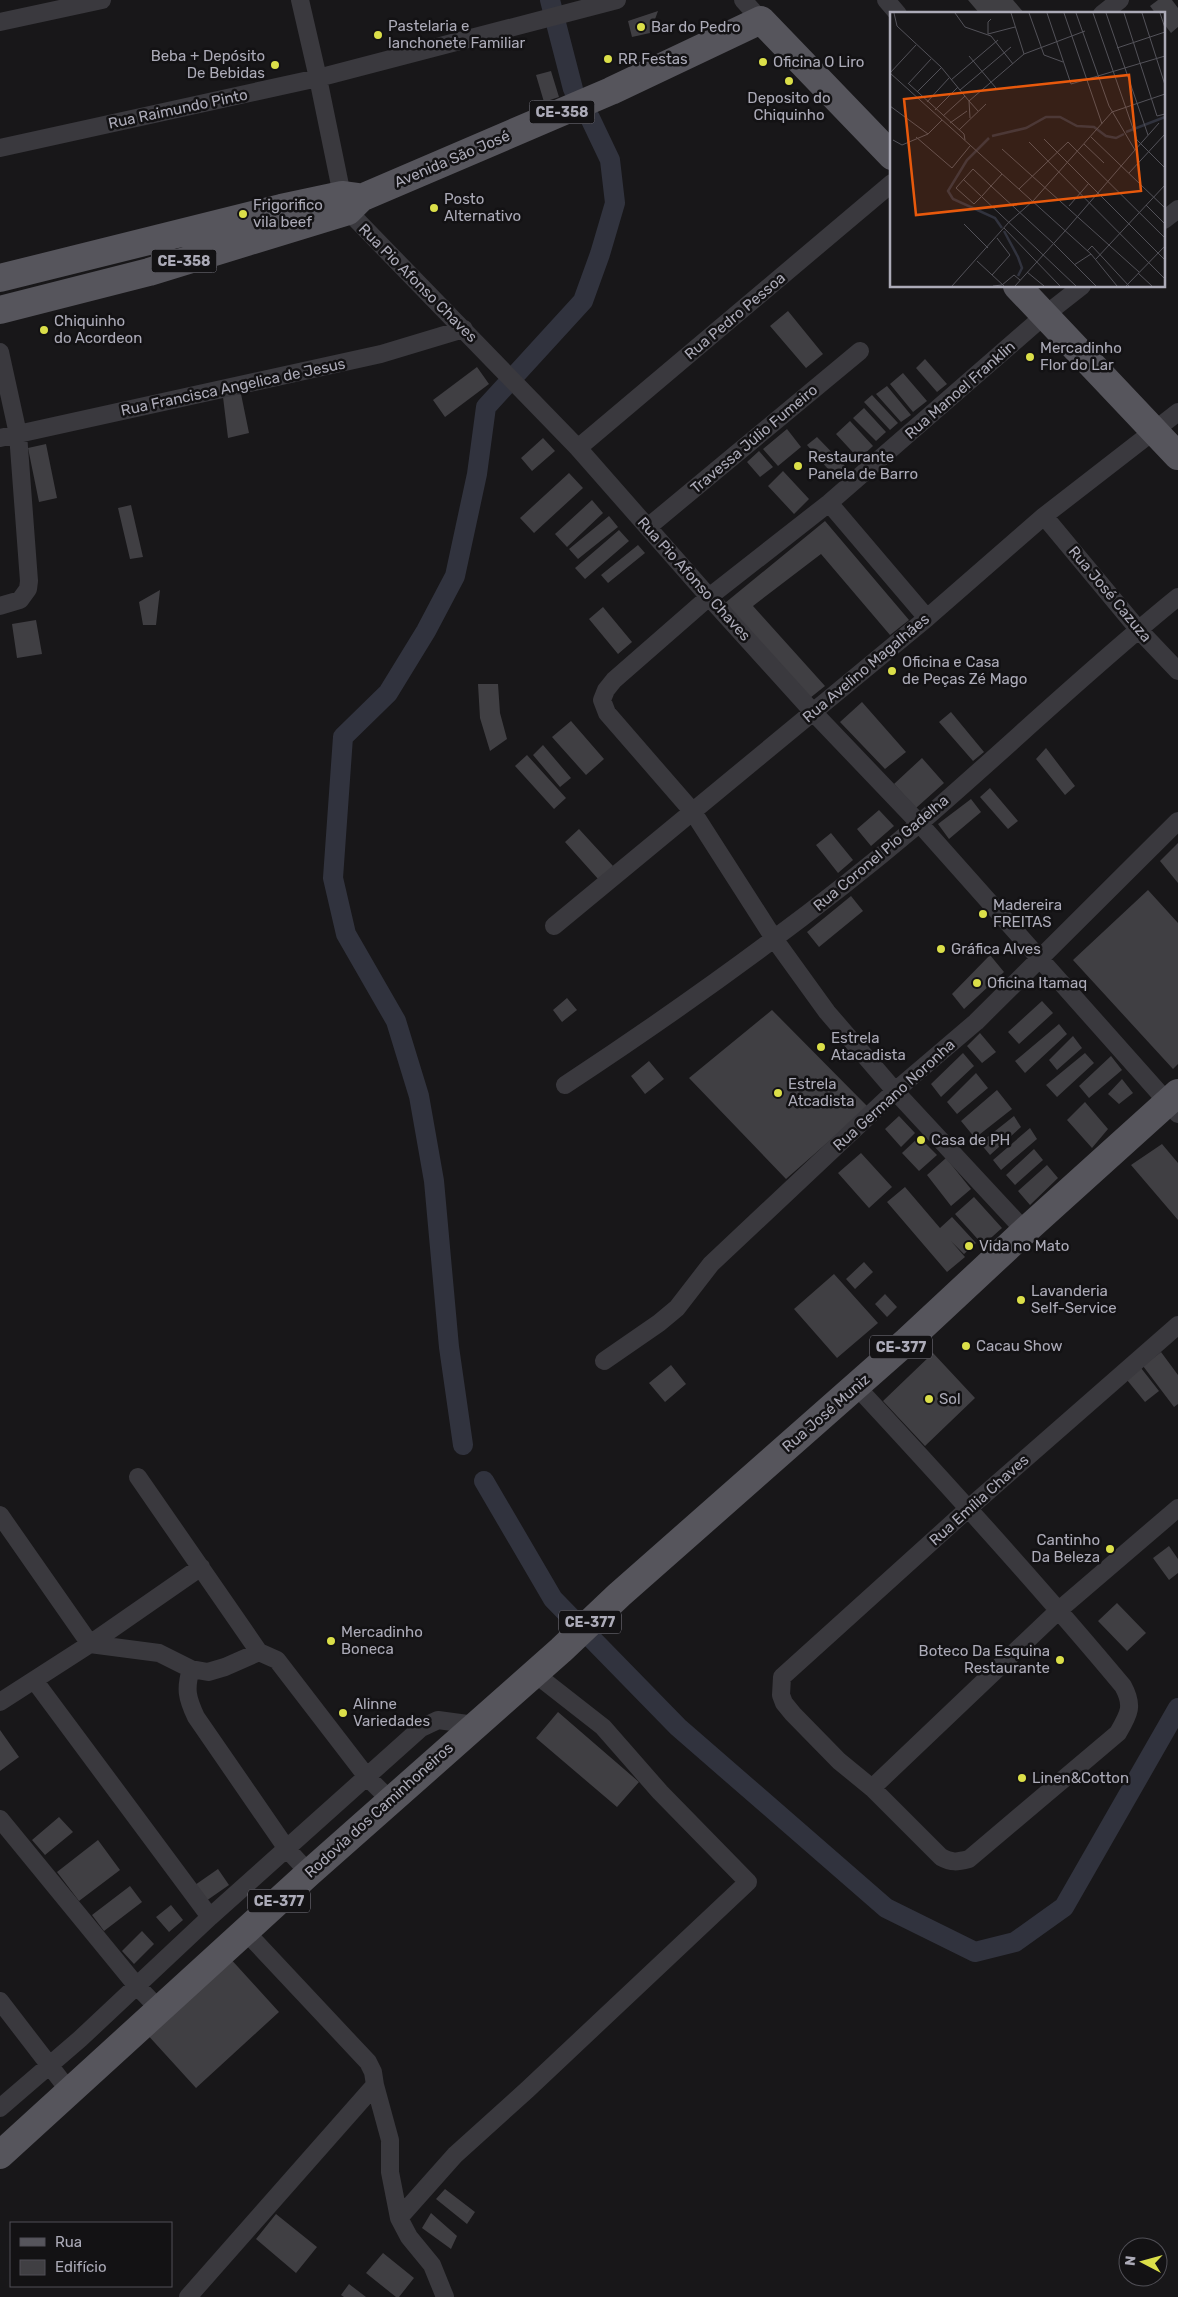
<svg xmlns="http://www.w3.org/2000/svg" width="1178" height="2297" viewBox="0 0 1178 2297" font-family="Rubik,sans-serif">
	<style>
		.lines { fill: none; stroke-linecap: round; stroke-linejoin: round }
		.canal { stroke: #31333e; stroke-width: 20 }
		.building { fill: #403f43 }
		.street { stroke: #3a393e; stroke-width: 18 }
		.primary { stroke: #56555c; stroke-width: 28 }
		.poi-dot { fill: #dbdf49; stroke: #131214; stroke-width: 2 }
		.labels { text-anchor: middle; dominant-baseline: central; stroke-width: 5; stroke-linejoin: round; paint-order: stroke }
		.shield { fill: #131214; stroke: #7e7d87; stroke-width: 1 }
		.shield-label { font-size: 14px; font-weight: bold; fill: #acabb8 }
		.poi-label { font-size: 15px; fill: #acabb8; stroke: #131214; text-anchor: start }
		.street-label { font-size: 15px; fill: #acabb8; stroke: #131214 }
		.inset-river { fill: none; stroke: #31333e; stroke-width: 2.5 }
		.inset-road { fill: none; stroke: #535259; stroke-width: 1 }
		.view { fill: #e8590c; fill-opacity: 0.15; stroke: #e8590c; stroke-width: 2.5 }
		.inset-edge { fill: none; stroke: #acabb8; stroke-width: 2.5 }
	</style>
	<rect width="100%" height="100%" fill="#181719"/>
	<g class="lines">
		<path class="canal" d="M550 0 573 89
			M463 1445 449 1347 434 1181 419 1096 396 1021 346 934 333 878 343 737 388 693 426 631 455 576 477 474 486 407 583 301 600 254 615 203 610 160 590 118
			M484 1481 553 1599 678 1727 886 1908 975 1952 1015 1942 1064 1907 1178 1708"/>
	</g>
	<path class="building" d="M968 0H1013L1025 14H980Z
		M1158 0H1172L1178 8V27L1171 33 1164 24V14H1156L1150 6Z
		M658 11 650 33 632 37 628 21Z
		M551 71 559 97 544 102 536 75Z
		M788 311 823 354 806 368 770 326Z
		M925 359 947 384 937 392 916 368Z
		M477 367 489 384 445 417 433 400Z
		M903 373 927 401 913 412 890 384Z
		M887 386 911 415 901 422 876 394Z
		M241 394 249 433 228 438 223 397Z
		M872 395 898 423 890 430 864 402Z
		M864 408 886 432 876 441 853 418Z
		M850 421 873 446 859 459 836 434Z
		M787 429 801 447 778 466 763 449Z
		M817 437 846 467 835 477 807 445Z
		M543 438 555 451 532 471 521 458Z
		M46 444 57 498 39 502 28 448Z
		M759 451 773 467 760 477 747 462Z
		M783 471 809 499 794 514 768 486Z
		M569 473 583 488 534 533 520 518Z
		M592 500 603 513 567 547 555 534Z
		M131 505 143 557 130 559 118 508Z
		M609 516 618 527 578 559 569 549Z
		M825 521 909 620 890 635 821 554 753 606 825 686 810 698 725 603Z
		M619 530 629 541 585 579 575 568Z
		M638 545 645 553 608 583 601 575Z
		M160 590 156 625H143L139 602Z
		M603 607 632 642 618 654 589 619Z
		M36 620 42 654 17 658 12 624Z
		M478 684H498L500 713 507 739 490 751 480 718Z
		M862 702 906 752 885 769 840 722Z
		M951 712 984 752 973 761 939 722Z
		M571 721 604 759 586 775 552 737Z
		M543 745 571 778 560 787 533 755Z
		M1046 748 1075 786 1065 795 1036 759Z
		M527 755 566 798 554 809 515 766Z
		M922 758 944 783 916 808 894 784Z
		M990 788 1018 821 1008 829 980 797Z
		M971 799 981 812 949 839 938 824Z
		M879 810 894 826 871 846 857 829Z
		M579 829 613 866 599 880 565 842Z
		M831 833 853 860 838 873 816 845Z
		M1178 843V883L1160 861Z
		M1148 890 1178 923V1064L1173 1069 1073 960Z
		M851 896 863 911 819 947 807 932Z
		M990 955 1004 972 964 1009 952 994Z
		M567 998 577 1010 562 1022 553 1010Z
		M1042 1001 1053 1013 1019 1044 1008 1032Z
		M772 1010 868 1107 786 1179 689 1078Z
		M1059 1024 1067 1034 1025 1073 1015 1061Z
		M980 1033 996 1052 982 1063 967 1046Z
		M1073 1036 1082 1048 1057 1070 1049 1060Z
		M963 1053 974 1066 941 1097 931 1084Z
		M1085 1053 1094 1063 1057 1097 1046 1085Z
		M1111 1056 1122 1070 1089 1098 1079 1086Z
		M649 1061 664 1079 645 1094 631 1076Z
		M976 1073 988 1088 957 1114 947 1102Z
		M1122 1079 1133 1093 1119 1104 1108 1094Z
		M997 1090 1012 1109 975 1138 961 1121Z
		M1085 1102 1108 1129 1092 1148 1067 1120Z
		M899 1116 915 1133 901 1147 885 1129Z
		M1014 1116 1021 1127 990 1155 980 1143Z
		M1030 1128 1037 1139 1001 1170 993 1160Z
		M919 1137 937 1155 919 1171 902 1153Z
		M1162 1144 1178 1163V1220L1131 1165Z
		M1034 1149 1043 1160 1015 1185 1006 1175Z
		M861 1153 892 1187 869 1208 838 1173Z
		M946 1158 971 1189 951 1206 927 1175Z
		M1047 1165 1058 1178 1030 1205 1018 1191Z
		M905 1187 940 1228 952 1217 976 1243 964 1254 951 1241 965 1257 947 1272 887 1202Z
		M974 1197 1002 1228 983 1245 955 1214Z
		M864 1262 873 1272 855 1289 846 1279Z
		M834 1274 878 1323 837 1358 794 1309Z
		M885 1294 897 1307 887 1317 875 1304Z
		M1161 1352 1178 1375V1404L1174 1407 1143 1366Z
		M933 1353 975 1398 925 1446 883 1401Z
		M671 1365 686 1384 665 1402 649 1383Z
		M1141 1368 1159 1391 1145 1402 1127 1380Z
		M1169 1546 1178 1559V1573L1169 1580 1153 1558Z
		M1117 1603 1146 1633 1127 1651 1098 1621Z
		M558 1712 639 1782 617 1807 536 1738Z
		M0 1730 19 1757 0 1771Z
		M59 1817 73 1832 45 1855 32 1840Z
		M98 1840 120 1870 79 1901 57 1872Z
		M218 1869 229 1885 206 1901 195 1885Z
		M130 1886 142 1902 104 1931 92 1915Z
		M171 1905 183 1920 169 1932 156 1917Z
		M142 1931 154 1944 134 1964 122 1951Z
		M228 1956 279 2012 196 2088 145 2032Z
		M445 2189 475 2212 467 2224 436 2199Z
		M431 2213 457 2236 451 2249 422 2228Z
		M276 2214 317 2247 296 2273 256 2239Z
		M383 2253 414 2278 399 2297H396L366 2273Z
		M349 2284 366 2297H344L341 2295Z"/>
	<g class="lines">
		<path class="street" d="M300 0 318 78 342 195 348 211 578 448 709 597 813 712 919 823 1178 1114
			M743 0 761 20
			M886 0 898 14
			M1102 14 1120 0
			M0 22 102 0
			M0 148 318 78 617 0
			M1164 220 1178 209
			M0 352 18 434 29 581 28 589 20 600 0 606
			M0 438 381 354 464 329
			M578 448 892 183
			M829 503 927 618
			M1044 516 1138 629 1178 671
			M648 527 860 351
			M554 926 927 618 1044 516 1178 412
			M565 1085C688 1004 808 918 920 823 1007 748 1089 669 1178 597
			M1025 1231 895 1091 827 1012 775 940 693 812 607 713 602 700 606 690 614 680 709 597 829 503 1045 315 1082 286
			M604 1361 659 1323 677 1308 711 1264 895 1091 976 1022 1178 821
			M856 1386C947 1484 1037 1583 1123 1686 1134 1706 1129 1714 1118 1733L969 1859C957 1862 952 1863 941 1857L872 1788 839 1761 793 1714 784 1703 781 1695 782 1677 969 1508 1178 1325
			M138 1477 259 1652 277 1660 367 1777 390 1800
			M0 1515 90 1644 201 1567
			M191 1669C185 1689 187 1698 196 1717L287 1849 309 1873
			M34 1680 210 1917
			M0 1702 90 1644 159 1653 191 1669 208 1672 225 1667 259 1652
			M872 1788 1059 1610 1178 1508
			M0 1819 136 1985 160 2010
			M0 2001 70 2092
			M375 2085 390 2140V2172L399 2218 409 2237 432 2265 445 2297
			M0 2108 80 2039 210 1917 421 1728 438 1720 475 1725
			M399 2218 455 2155 527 2090 748 1882 660 1792 603 1727 534 1673
			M188 2297 375 2085 373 2072 368 2062 246 1932"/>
		<path class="primary" d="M0 278 281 208 342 195 357 197
			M1017 286 1178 456
			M0 310 149 272 348 211 361 198 611 91 761 20 892 156
			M0 2155 309 1873 561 1650 619 1595 907 1341 1025 1231 1178 1093"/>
	</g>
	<g class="poi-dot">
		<circle cx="641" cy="27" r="5"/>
		<circle cx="378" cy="35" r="5"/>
		<circle cx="608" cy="59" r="5"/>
		<circle cx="763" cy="62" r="5"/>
		<circle cx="275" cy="65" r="5"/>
		<circle cx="789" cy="81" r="5"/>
		<circle cx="434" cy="208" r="5"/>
		<circle cx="243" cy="214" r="5"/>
		<circle cx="44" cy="330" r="5"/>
		<circle cx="1030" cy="357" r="5"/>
		<circle cx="798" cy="466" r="5"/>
		<circle cx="892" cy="671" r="5"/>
		<circle cx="983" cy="914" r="5"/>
		<circle cx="941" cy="949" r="5"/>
		<circle cx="977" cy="983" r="5"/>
		<circle cx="821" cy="1047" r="5"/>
		<circle cx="778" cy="1093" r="5"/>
		<circle cx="921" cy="1140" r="5"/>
		<circle cx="969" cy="1246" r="5"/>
		<circle cx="1021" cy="1300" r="5"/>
		<circle cx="966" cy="1346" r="5"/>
		<circle cx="929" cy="1399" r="5"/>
		<circle cx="1110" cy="1549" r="5"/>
		<circle cx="331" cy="1641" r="5"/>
		<circle cx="1060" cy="1660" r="5"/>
		<circle cx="343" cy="1713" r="5"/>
		<circle cx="1022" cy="1778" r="5"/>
	</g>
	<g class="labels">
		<g class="shield">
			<rect x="529.5" y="100.5" width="65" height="23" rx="4"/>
			<rect x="151.5" y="249.5" width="65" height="23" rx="4"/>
			<rect x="870" y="1335.5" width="62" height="23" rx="4"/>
			<rect x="559" y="1610.5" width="62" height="23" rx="4"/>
			<rect x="248" y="1889.5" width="62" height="23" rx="4"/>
		</g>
		<g class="shield-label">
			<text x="562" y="112">CE-358</text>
			<text x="184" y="261">CE-358</text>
			<text x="901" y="1347">CE-377</text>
			<text x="590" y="1622">CE-377</text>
			<text x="279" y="1901">CE-377</text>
		</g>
		<g class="poi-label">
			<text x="388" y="26">Pastelaria e<tspan x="388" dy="17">lanchonete Familiar</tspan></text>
			<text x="651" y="27">Bar do Pedro</text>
			<text x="265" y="56" text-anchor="end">Beba + Depósito<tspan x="265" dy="17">De Bebidas</tspan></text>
			<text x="618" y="59">RR Festas</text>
			<text x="773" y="62">Oficina O Liro</text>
			<text x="789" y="98" text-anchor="middle">Deposito do<tspan x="789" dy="17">Chiquinho</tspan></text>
			<text x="444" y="199">Posto<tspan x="444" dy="17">Alternativo</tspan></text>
			<text x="253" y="205">Frigorifico<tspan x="253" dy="17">vila beef</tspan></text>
			<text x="54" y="321">Chiquinho<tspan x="54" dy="17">do Acordeon</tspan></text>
			<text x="1040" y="348">Mercadinho<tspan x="1040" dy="17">Flor do Lar</tspan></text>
			<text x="808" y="457">Restaurante<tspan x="808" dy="17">Panela de Barro</tspan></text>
			<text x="902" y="662">Oficina e Casa<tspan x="902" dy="17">de Peças Zé Mago</tspan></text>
			<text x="993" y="905">Madereira<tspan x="993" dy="17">FREITAS</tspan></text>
			<text x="951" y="949">Gráfica Alves</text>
			<text x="987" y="983">Oficina Itamaq</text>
			<text x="831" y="1038">Estrela<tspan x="831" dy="17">Atacadista</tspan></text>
			<text x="788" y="1084">Estrela<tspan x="788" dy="17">Atcadista</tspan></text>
			<text x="931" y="1140">Casa de PH</text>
			<text x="979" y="1246">Vida no Mato</text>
			<text x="1031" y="1291">Lavanderia<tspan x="1031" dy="17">Self-Service</tspan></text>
			<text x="976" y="1346">Cacau Show</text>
			<text x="939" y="1399">Sol</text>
			<text x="1100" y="1540" text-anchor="end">Cantinho<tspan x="1100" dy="17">Da Beleza</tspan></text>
			<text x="341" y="1632">Mercadinho<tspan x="341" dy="17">Boneca</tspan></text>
			<text x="1050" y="1651" text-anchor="end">Boteco Da Esquina<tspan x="1050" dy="17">Restaurante</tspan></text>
			<text x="353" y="1704">Alinne<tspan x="353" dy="17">Variedades</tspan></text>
			<text x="1032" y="1778">Linen&amp;Cotton</text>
		</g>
		<g class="street-label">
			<text transform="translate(178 109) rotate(-12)">Rua Raimundo Pinto</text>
			<text transform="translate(452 159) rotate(-23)">Avenida São José</text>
			<text transform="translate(418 283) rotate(45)">Rua Pio Afonso Chaves</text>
			<text transform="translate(735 316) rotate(-40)">Rua Pedro Pessoa</text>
			<text transform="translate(233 387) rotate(-12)">Rua Francisca Angelica de Jesus</text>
			<text transform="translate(960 390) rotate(-41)">Rua Manoel Franklin</text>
			<text transform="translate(754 439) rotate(-40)">Travessa Júlio Fumeiro</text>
			<text transform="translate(694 579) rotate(48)">Rua Pio Afonso Chaves</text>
			<text transform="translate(1110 594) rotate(50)">Rua José Cazuza</text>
			<text transform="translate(866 668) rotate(-40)">Rua Avelino Magalhães</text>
			<text transform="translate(881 853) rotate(-40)">Rua Coronel Pio Gadelha</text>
			<text transform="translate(894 1095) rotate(-42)">Rua Germano Noronha</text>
			<text transform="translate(826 1413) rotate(-41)">Rua José Muniz</text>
			<text transform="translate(979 1500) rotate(-42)">Rua Emília Chaves</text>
			<text transform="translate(379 1810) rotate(-42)">Rodovia dos Caminhoneiros</text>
		</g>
	</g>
	<g transform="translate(890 12)">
		<rect width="275" height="275" fill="#181719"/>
		<path class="inset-river" d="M236 120 275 105M102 124 136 116 156 105H170L187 114 204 115 216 124 226 126 234 122M99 126 77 148 58 179 63 187 105 206 112 216M114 219 128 245 132 256 128 264"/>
		<path class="inset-road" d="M4 1 7 14 51 55 79 89 80 106M65 1 75 15 101 24 123 52M121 1 134 42M139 1 154 43 173 50M157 1 181 72 275 44M174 1 212 112M203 1 247 128 275 156M216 1 258 123M234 1 267 104 275 102M252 1 275 73M270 1 275 16M98 22 125 15M98 22V10L101 7M227 36 275 20M79 44 106 76M0 61 26 33M0 61 201 242 227 274M61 68 108 28M18 72 41 47M19 72 74 122 75 128M70 78 121 35M27 80 51 56M37 90 59 66M0 94 38 122 52 108M45 98 68 75M88 99 79 89 134 42 195 19M53 104 75 84M60 111 77 99M69 118 96 92M26 125 62 156 80 134M201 125 275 196M154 127 275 248M3 128 12 133 38 122M139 130 275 267M194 132 214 151M112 137 249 260M245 138 269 111M239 161 275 122M112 162 101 174 92 184 84 192 66 176 83 157 101 174 163 231 206 274M73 167 186 274M129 177 178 130 275 226M256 193 275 212M179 194 199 171M74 212 98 236M114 216 170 274M175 219 245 138 219 94 186 1M197 239 202 234 239 274M206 247 275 173M87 249 114 274M184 253 201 242M137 260 154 274M248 261 262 274M102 263 120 243 107 226M62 274 119 210 143 189 222 100 275 82M103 274 112 273 124 263 130 268M125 274 175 219M236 274 275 234"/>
		<path class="view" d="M239 63 251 179 26 203 14 87Z"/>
		<rect width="275" height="275" class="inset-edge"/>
	</g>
	<rect x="10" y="2222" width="162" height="65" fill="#131214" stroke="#504f56"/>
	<rect x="20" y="2238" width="25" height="8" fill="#56555c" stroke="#504f56"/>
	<text x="55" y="2247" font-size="15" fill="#acabb8">Rua</text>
	<rect x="20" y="2260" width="25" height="15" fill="#403f43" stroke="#504f56"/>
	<text x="55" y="2272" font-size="15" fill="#acabb8">Edifício</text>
	<g transform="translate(1143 2262) rotate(276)"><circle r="24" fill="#131214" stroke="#504f56"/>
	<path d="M0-4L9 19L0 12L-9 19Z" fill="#dbdf49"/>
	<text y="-8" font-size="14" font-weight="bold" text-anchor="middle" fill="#acabb8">N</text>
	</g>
</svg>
